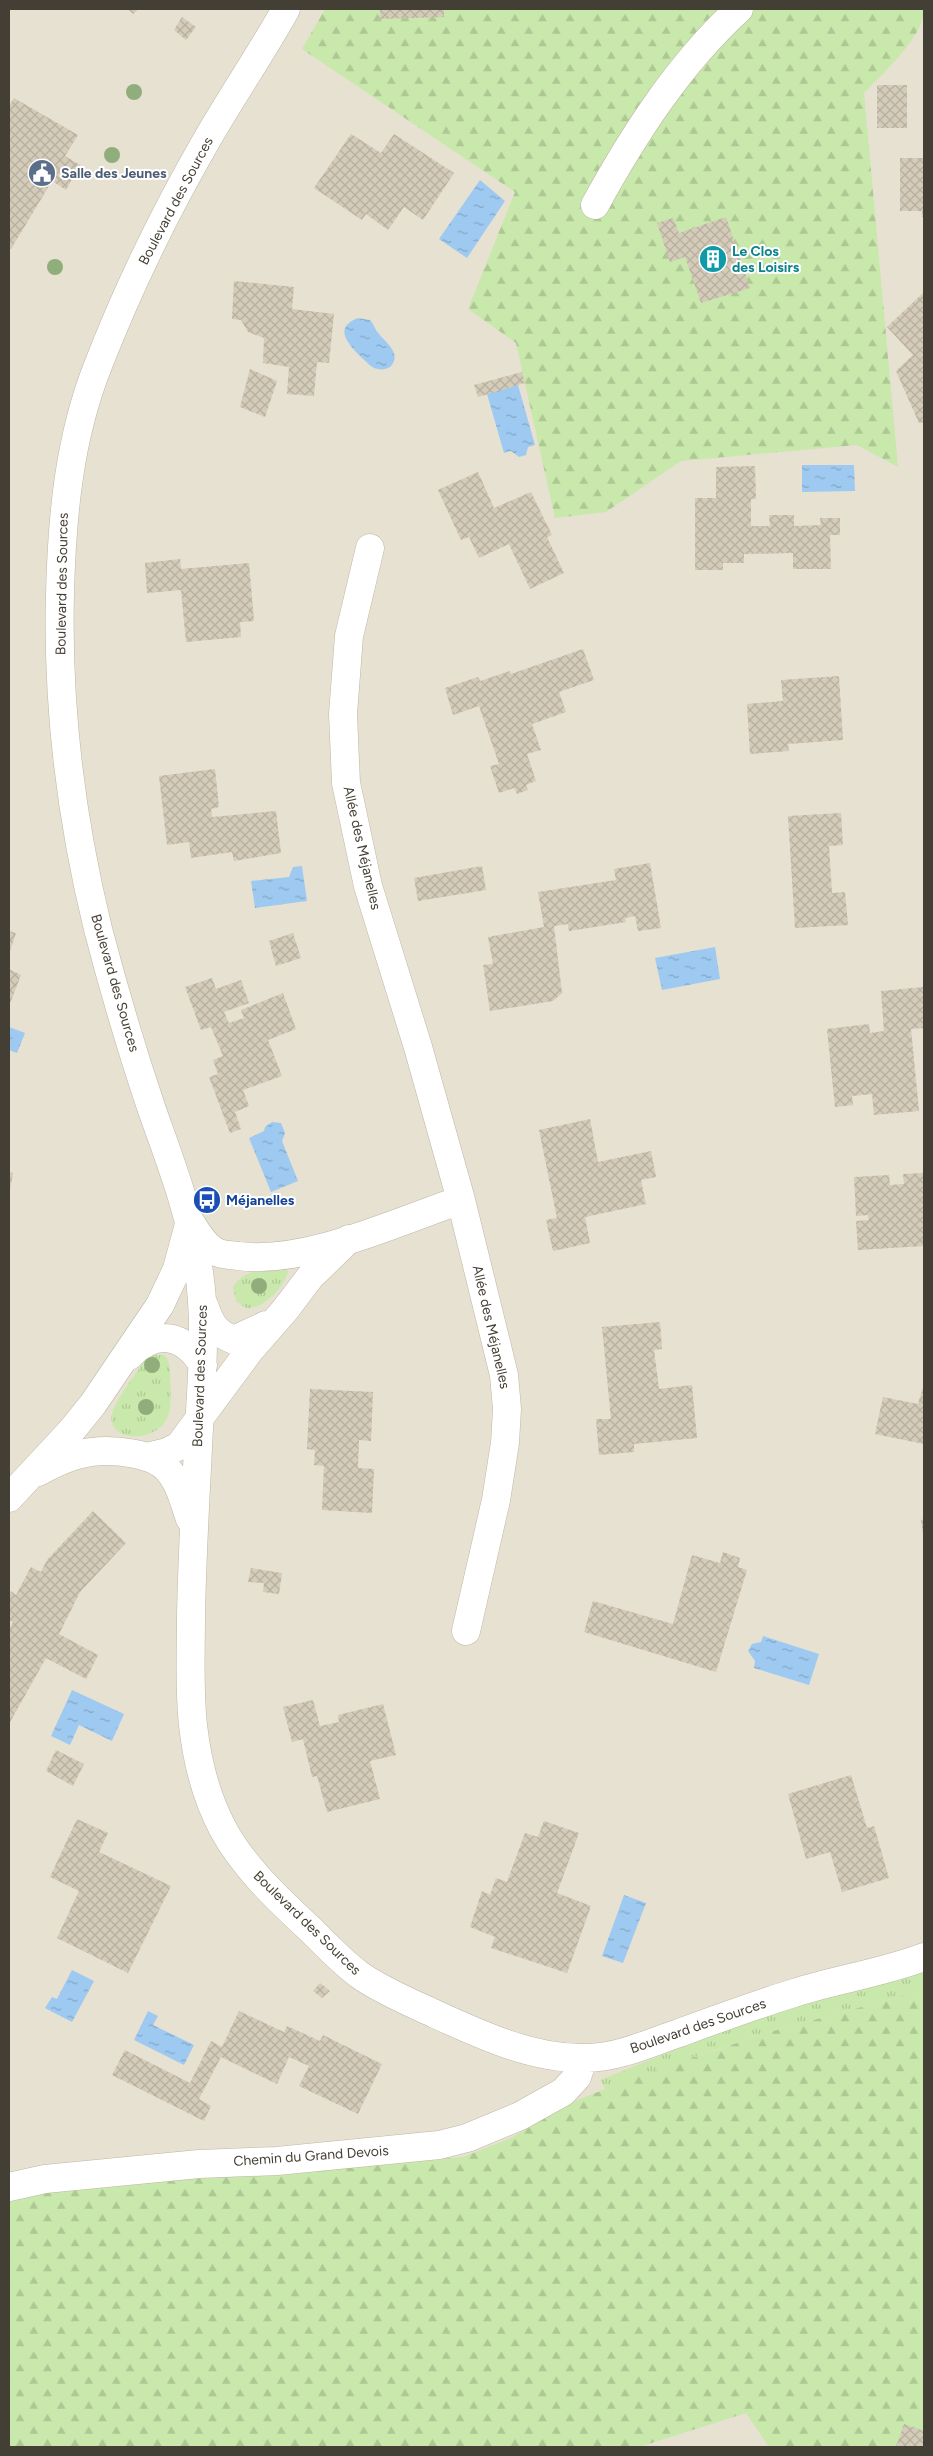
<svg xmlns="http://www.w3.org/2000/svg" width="933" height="2456" viewBox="0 0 933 2456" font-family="Figtree,sans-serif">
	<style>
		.residential { fill: #e6e1d1 }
		.grass { fill: url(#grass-tufts) }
		.forest { fill: url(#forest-firs) }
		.water { fill: url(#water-ripples) }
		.building { fill: url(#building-cross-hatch) }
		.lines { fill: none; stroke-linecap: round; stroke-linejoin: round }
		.minor-casing { stroke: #beb7a6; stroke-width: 29 }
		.minor { stroke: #fff; stroke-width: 28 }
		.tree { fill: #90ad7c }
		.labels { text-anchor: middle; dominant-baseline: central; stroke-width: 4; stroke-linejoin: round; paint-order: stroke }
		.service-label { font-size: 14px; font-weight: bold; fill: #4e5e75; stroke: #fff; text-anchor: start }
		.street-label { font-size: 14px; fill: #443f34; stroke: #fff }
		.culture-label { font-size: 14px; font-weight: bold; fill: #0d838f; stroke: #fff; text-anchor: start }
		.transit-label { font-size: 14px; font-weight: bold; fill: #164399; stroke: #fff; text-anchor: start }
	</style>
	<defs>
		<pattern id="grass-tufts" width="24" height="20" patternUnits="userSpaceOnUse" patternTransform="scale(1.25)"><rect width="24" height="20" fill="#c9e8ab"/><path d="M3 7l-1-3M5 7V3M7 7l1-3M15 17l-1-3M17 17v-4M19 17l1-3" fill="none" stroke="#aec894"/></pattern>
		<pattern id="forest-firs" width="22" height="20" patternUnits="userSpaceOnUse" patternTransform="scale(1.25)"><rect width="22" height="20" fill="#c9e8ab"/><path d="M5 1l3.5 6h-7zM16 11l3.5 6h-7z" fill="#aec894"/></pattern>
		<pattern id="water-ripples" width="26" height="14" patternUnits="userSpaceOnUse" patternTransform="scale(1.25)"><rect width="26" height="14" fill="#9ecaf1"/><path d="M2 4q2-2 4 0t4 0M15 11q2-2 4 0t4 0" fill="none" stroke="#82a5c4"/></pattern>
		<pattern id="building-cross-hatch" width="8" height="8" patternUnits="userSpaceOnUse" patternTransform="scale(1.25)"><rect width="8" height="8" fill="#d4cbb9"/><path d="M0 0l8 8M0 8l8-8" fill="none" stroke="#b7afa0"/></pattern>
	</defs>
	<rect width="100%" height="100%" fill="#f2efe4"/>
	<path class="residential" d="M9 9H924V2447H9Z"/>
	<path class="grass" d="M286 1268 288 1272C283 1288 264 1309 246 1308L236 1301 233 1287C243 1269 268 1269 286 1268Z
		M155 1355H164C171 1361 170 1371 170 1380 171 1391 172 1408 167 1418 154 1445 106 1441 112 1414 114 1402 139 1370 146 1358Z
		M924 1969V1990L766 2033 697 2056 685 2067 610 2096 600 2080 729 2028 778 2011 880 1984Z"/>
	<path class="forest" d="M325 9H924C924 37 883 73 864 93L898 467 857 445 681 461 606 512 555 518 516 343 468 309 515 192 302 49Z
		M924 1990V2447H769L746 2413 639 2447H9V2200L43 2190 115 2181 290 2173 463 2157 511 2138 573 2102 625 2081 766 2033Z"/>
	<path class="water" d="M480 180 505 201 467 258 439 239Z
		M358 318 370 320C373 323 374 327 376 330 383 341 404 353 390 367 386 369 382 370 378 369 371 368 367 362 362 358 349 345 332 328 358 318Z
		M518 385 535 445 528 447 526 455 519 457 511 451 504 453 487 394Z
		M802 465H854L855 491 802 492Z
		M302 866 307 901 255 908 251 881 289 877 293 867Z
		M715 947 720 979 662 990 655 958Z
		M9 1027 25 1033 17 1053 9 1050Z
		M272 1122 281 1123 285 1133 282 1141 298 1181 271 1192 249 1138 264 1131 265 1127Z
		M763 1636 819 1654 809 1685 754 1668 755 1661 748 1651 752 1644 761 1642Z
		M72 1690 124 1714 112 1741 79 1725 70 1745 51 1736Z
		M624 1895 646 1903 623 1963 602 1956Z
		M72 1970 94 1981 72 2022 45 2008 52 1997 57 1999Z
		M148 2011 158 2016 153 2025 194 2045 184 2065 134 2040Z"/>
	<path class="building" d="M128 9H139L133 14Z
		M380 9H444V17L380 19Z
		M182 17 196 27 186 40 174 30Z
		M877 85H907V128H877Z
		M14 98 78 135 65 156 80 165 66 190 52 181 11 249 9 248V106Z
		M351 134 381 153 394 134 454 173 423 220 404 207 388 230 366 214 362 220 314 188Z
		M900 158H924V217H922V211H900Z
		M726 217 750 288 701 303 685 257 670 262 657 223 673 218 679 233Z
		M234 281 294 287 292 309 334 314 329 363 317 362 314 396 287 394 289 367 263 363 264 338 248 332 241 320 232 319Z
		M924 292V422L919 423 896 371 913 355 887 327Z
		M250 369 277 381 265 417 240 407Z
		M522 372 525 383 478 397 474 385Z
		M755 466 756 499H751V526H770L769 515H794V526L821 525 820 518H840V535H830L831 569H793V553L744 554V563H723V570H695V498H716V467Z
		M478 472 494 508 531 492 552 535 547 537 564 573 530 589 509 544 479 558 469 537 461 540 438 490Z
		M180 559 181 569 249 563 254 621 240 622 241 637 186 642 181 590 147 593 145 563Z
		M583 649 594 680 559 692 566 712 532 724 541 750 527 754 536 781 526 785 528 790 517 794 514 788 499 793 490 766 499 764 479 706 453 715 445 688 478 677 480 681 510 671 511 674Z
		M839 676 843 740 788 744 789 751 750 754 747 704 783 701 781 680Z
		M215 769 219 807 211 809 212 817 276 811 281 853 234 861 232 852 191 858 189 842 167 845 159 776Z
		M841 813 843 845 829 846 832 893 845 892 848 925 795 928 788 816Z
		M650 863 661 928 638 931 635 916 625 918 626 922 569 931 568 924 554 926 562 993 553 1001 490 1011 483 965 493 964 488 937 544 927 538 892 616 880 614 869Z
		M482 866 486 890 418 901 414 878Z
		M9 931 16 933 9 954Z
		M293 933 301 958 276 966 269 941Z
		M9 969 21 975 9 1006Z
		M212 978 216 989 241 980 249 1003 224 1012 229 1023 244 1018 241 1010 283 993 296 1029 268 1040 282 1076 243 1090 249 1106 235 1112 241 1129 230 1133 209 1077 218 1074 213 1060 223 1056 211 1027 201 1030 185 987Z
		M924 987V1028L911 1029 919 1111 874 1115 872 1094 852 1096 853 1105 835 1107 827 1029 869 1024 870 1033 884 1031 881 991Z
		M590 1119 598 1162 651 1151 656 1177 641 1180 646 1204 585 1217 590 1243 553 1251 546 1220 557 1218 539 1130Z
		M9 1172 13 1173 10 1190H9Z
		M924 1173V1246L858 1250 856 1221 869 1220 868 1215 856 1216 854 1177 889 1175 890 1185 904 1184 903 1174Z
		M660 1322 662 1349 654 1350 659 1389 692 1385 697 1438 634 1444V1452L599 1455 596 1419H611L602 1327Z
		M924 1384V1444L875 1434 883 1397 918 1404Z
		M310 1389 373 1392 371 1441 359 1440 358 1468 374 1469 372 1513 322 1510 324 1466 314 1465 315 1450 307 1449Z
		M93 1511 126 1543 80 1592 59 1634 98 1655 86 1679 46 1658 9 1724V1630L13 1622 9 1620V1596L11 1591 16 1595 31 1567 41 1572 47 1560Z
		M924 1519V1534H923L921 1520Z
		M723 1552 740 1558 738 1567 747 1570 716 1672 584 1632 593 1601 673 1624 692 1555 720 1563Z
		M251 1568 282 1573 279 1594 263 1592 264 1583 248 1582Z
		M313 1700 320 1726 339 1722 338 1715 383 1704 396 1755 370 1761 380 1799 327 1812 317 1776 312 1777 303 1739 292 1742 283 1707Z
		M56 1750 84 1764 73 1786 46 1771Z
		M851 1775 867 1828 874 1826 889 1878 842 1892 830 1852 806 1859 788 1794Z
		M77 1819 108 1833 99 1852 171 1886 128 1973 57 1938 79 1891 50 1877Z
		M544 1821 579 1833 557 1893 591 1906 567 1973 491 1948 495 1937 470 1927 482 1891 490 1895 496 1878 507 1882 525 1833 538 1837Z
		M320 1983 330 1991 322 1998 313 1991Z
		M239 2011 284 2032 287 2026 320 2041 323 2035 382 2064 358 2114 299 2086 309 2066 289 2057 277 2084 221 2057 199 2099 211 2106 204 2121 112 2075 125 2050 190 2083 211 2041 222 2047Z
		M904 2424 924 2431V2447H896Z"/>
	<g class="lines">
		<defs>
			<path id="minor" d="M286 9C262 52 234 93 209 136 166 210 128 288 97 368 69 440 62 516 60 593 57 706 71 819 98 929 114 990 132 1051 152 1110 170 1161 190 1212 198 1266 207 1319 202 1374 199 1428 196 1491 192 1554 191 1617 191 1653 189 1689 193 1725 197 1761 206 1797 223 1829 244 1868 279 1900 311 1930 327 1946 343 1963 361 1976 383 1991 409 2002 433 2013 481 2035 534 2060 588 2058 620 2057 649 2043 679 2033 717 2019 755 2005 794 1993 837 1979 882 1973 924 1957
				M595 205C634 134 679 64 739 9
				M370 548 349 636 343 714 346 783 368 886 418 1047 461 1200 504 1375 507 1409 505 1443 496 1500 466 1631
				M191 1223C198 1234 206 1248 219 1253 224 1255 232 1255 238 1256 306 1265 396 1222 461 1200
				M204 1305C210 1323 215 1333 234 1340L266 1325
				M129 1356C156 1328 184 1334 203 1365
				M146 1457 167 1452 179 1446 250 1350 285 1310 310 1277 349 1239
				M38 1472C54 1463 74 1454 92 1452 113 1449 154 1453 168 1470 180 1483 184 1503 190 1519
				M9 1498 72 1430 93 1404 160 1305 177 1269 188 1228
				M9 2187 45 2179 199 2164 277 2161 439 2145 467 2138 520 2116 563 2092 577 2077 583 2059"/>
		</defs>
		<use href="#minor" class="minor-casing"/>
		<use href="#minor" class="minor"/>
	</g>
	<g class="tree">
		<circle cx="134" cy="92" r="8"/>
		<circle cx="112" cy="155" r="8"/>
		<circle cx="55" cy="267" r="8"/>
		<circle cx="259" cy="1286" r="8"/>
		<circle cx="152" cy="1365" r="8"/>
		<circle cx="146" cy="1407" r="8"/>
	</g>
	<defs>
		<symbol id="civic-disc" viewBox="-11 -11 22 22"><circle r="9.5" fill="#5c6f8a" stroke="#fff"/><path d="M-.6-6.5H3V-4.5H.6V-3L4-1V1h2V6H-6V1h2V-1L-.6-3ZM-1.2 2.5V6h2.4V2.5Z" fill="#fff"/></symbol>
		<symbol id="building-disc" viewBox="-11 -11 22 22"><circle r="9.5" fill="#0f9aa8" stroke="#fff"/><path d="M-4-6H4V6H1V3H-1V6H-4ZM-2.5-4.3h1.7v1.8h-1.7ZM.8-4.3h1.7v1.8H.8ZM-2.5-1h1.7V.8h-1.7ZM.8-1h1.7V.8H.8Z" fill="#fff"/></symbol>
		<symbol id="bus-disc" viewBox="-11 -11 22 22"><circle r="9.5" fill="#1a4fb4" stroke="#fff"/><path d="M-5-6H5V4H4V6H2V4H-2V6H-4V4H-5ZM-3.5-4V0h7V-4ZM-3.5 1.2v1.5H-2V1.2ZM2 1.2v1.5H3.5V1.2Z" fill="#fff"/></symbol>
	</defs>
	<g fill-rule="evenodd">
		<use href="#civic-disc" x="26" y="157" width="32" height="32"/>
		<use href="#building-disc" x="697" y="243" width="32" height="32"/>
		<use href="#bus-disc" x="191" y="1184" width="32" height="32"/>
	</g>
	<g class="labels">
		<g class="service-label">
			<text x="61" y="173">Salle des Jeunes</text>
		</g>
		<g class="street-label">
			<text transform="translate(176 201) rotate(-62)">Boulevard des Sources</text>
			<text transform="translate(62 584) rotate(-89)">Boulevard des Sources</text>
			<text transform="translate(362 848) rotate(77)">Allée des Méjanelles</text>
			<text transform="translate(115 983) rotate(74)">Boulevard des Sources</text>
			<text transform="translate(491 1327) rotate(77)">Allée des Méjanelles</text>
			<text transform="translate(200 1376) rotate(-88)">Boulevard des Sources</text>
			<text transform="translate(307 1923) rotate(44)">Boulevard des Sources</text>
			<text transform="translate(698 2026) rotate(-19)">Boulevard des Sources</text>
			<text transform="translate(311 2156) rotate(-4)">Chemin du Grand Devois</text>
		</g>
		<g class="culture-label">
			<text x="732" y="251">Le Clos<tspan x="732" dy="16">des Loisirs</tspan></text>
		</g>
		<g class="transit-label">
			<text x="226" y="1200">Méjanelles</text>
		</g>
	</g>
	<rect width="933" height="2456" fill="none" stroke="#443f34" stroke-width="20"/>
</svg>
